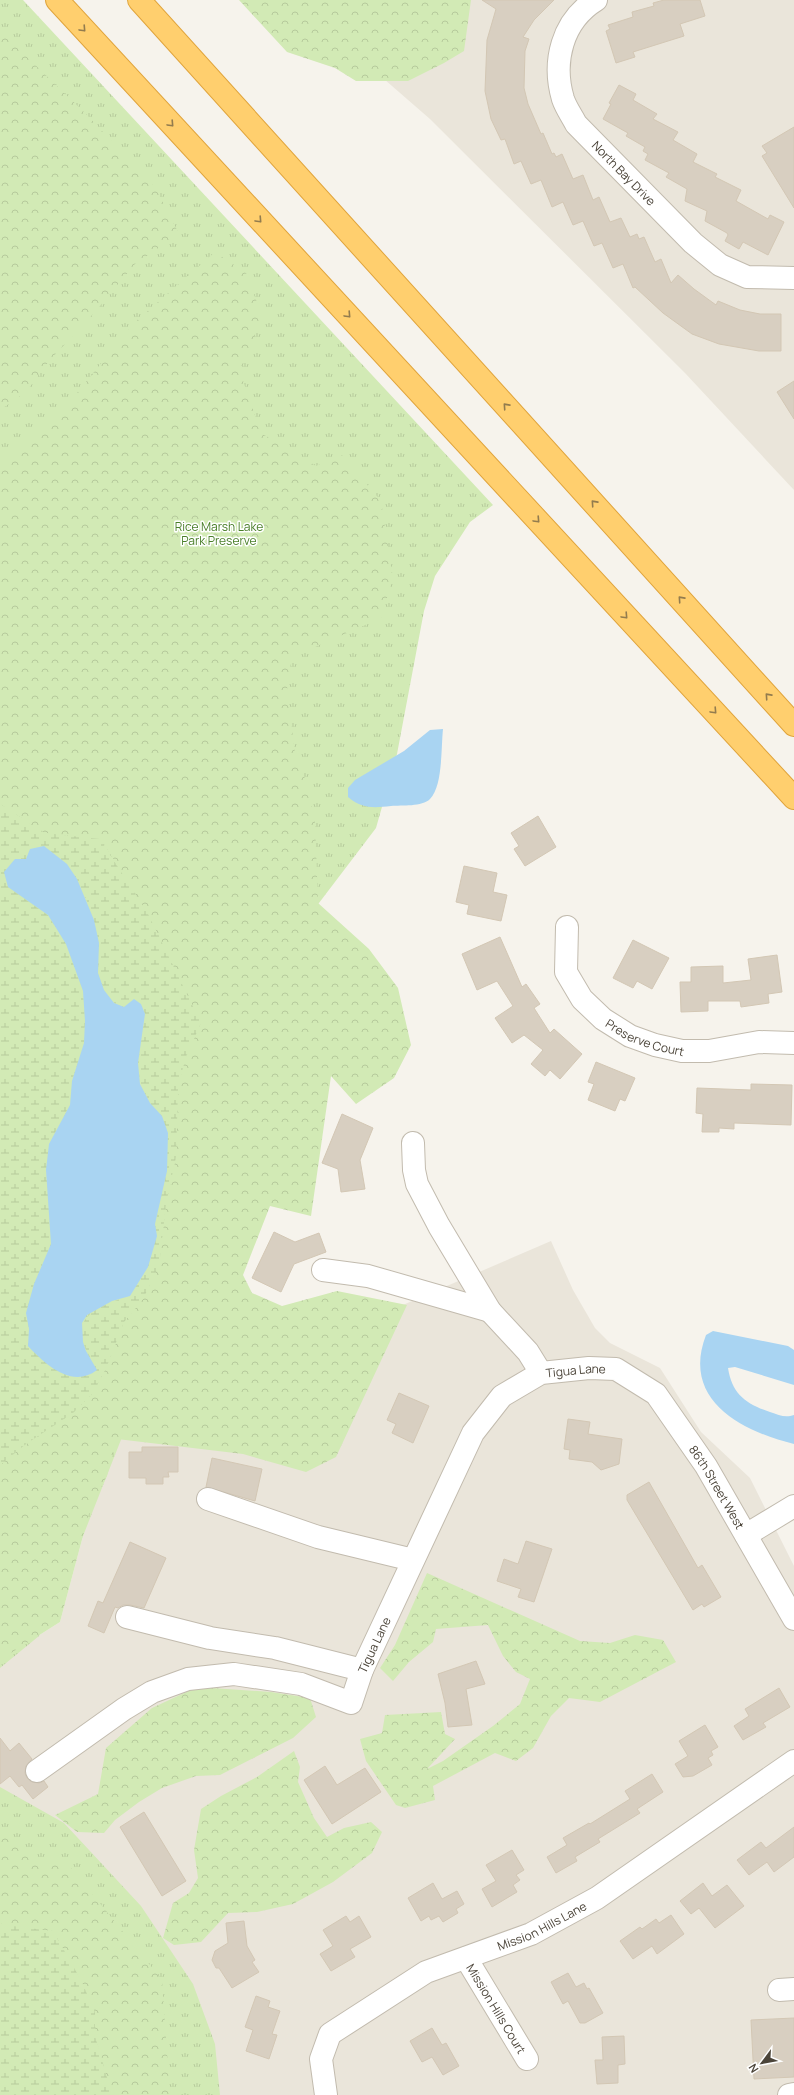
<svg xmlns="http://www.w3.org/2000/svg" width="794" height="2095" viewBox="0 0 794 2095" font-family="Manrope,sans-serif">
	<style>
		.residential { fill: #eae5da }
		.grass { fill: url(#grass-tufts) }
		.forest { fill: url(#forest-crowns) }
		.wetland { fill: url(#wetland-marsh); fill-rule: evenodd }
		.water { fill: #a9d4f2 }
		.building { fill: #d8cfc1; stroke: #d3c7b4 }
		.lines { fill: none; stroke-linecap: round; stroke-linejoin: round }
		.minor-casing { stroke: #c2bbae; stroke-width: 24 }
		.highway-casing { stroke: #e0a43c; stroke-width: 24 }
		.minor { stroke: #fff; stroke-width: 22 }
		.highway { stroke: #ffcf6e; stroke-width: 22 }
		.oneway { stroke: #937c4e }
		.labels { text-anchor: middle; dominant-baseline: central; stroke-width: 3; stroke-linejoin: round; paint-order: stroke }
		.street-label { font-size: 12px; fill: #4b4439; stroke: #fff }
		.park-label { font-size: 12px; fill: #4a7f2a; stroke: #fff }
	</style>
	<defs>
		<pattern id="grass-tufts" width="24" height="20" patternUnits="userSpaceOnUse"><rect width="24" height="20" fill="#d2eab5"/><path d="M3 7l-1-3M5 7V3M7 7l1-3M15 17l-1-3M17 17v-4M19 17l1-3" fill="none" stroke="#b6ca9c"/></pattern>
		<pattern id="forest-crowns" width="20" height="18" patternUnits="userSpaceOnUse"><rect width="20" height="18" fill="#d2eab5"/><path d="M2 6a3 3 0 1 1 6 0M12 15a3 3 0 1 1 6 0" fill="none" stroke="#b6ca9c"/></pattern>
		<pattern id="wetland-marsh" width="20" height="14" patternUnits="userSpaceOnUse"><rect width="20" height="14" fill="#d2eab5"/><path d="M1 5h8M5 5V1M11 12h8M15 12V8" fill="none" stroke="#b6ca9c"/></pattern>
	</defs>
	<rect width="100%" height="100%" fill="#f6f3ec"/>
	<path class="residential" d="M293 0H794V490L685 373 430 119Z
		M551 1241 573 1290 595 1328 610 1343 660 1368 701 1432 750 1478 794 1566V2095H170L0 1831V1660L60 1622 91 1506 143 1384 308 1346Z"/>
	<path class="grass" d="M0 0H23L493 505 470 522 435 576 424 611 397 754 376 828 284 949 143 1384 83 1536 39 1636 0 1668Z
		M0 1787 64 1823 141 1906 193 1984 215 2044 220 2095H0Z"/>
	<path class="forest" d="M239 0H471L464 51 444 63 408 81H356L335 68 287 52Z
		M0 31 86 114 155 187 179 234 135 264 94 313 49 361 26 392 0 410Z
		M215 252 246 273 262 316 240 372 261 433 316 466 341 454 381 501 393 578 381 618 315 647 293 649 287 690 296 761 307 782 315 822 318 903 369 949 398 988 411 1045 394 1078 356 1104 331 1076 311 1216 270 1206 243 1275 252 1293 282 1306 337 1291 407 1305 336 1457 306 1472 243 1454 117 1439 107 1476 91 1506 60 1622 0 1660V1465L26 1444 85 1402 93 1393 107 1366 124 1322 143 1299 159 1266 166 1204 176 1157 178 1089 185 1059 201 1023 148 914 101 839 45 833 0 804V463L17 451 68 404 134 323Z
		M427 1573 580 1641 610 1643 635 1635 663 1640 676 1662 600 1702 569 1698 551 1716 533 1748 516 1761 495 1753 433 1786 435 1800 405 1808 396 1805 366 1761 360 1739 382 1733 385 1715 441 1712 445 1734 455 1739 427 1769 443 1761 493 1726 520 1704 530 1679 516 1672 503 1656 488 1625 436 1629 433 1642 409 1662 393 1681 380 1668 395 1645Z
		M197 1687 271 1692 310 1698 316 1717 293 1738 220 1775 196 1776 162 1788 139 1802 115 1820 104 1833 77 1832 55 1815 98 1794 106 1748 152 1708Z
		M294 1751 300 1767 298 1782 314 1818 327 1837 344 1828 371 1822 382 1832 372 1853 333 1882 293 1904 257 1912 228 1913 201 1942 174 1945 163 1938 173 1903 189 1893 198 1878 194 1850 201 1809 221 1796 257 1777Z
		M0 1831 42 1861 68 1864 162 1980 170 2095H110L107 2077 95 2036V2012L0 1923Z"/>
	<path class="wetland" d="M0 804 45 833 100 839 148 914 201 1023 185 1059 178 1089 176 1157 166 1204 159 1266 143 1299 124 1322 107 1366 93 1393 73 1413 26 1444 0 1465ZM15 859H26L86 898 99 943 98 973 104 990 114 1003 124 1007 141 1004 145 1014 138 1063 140 1084 150 1103 162 1116 167 1171 155 1225 157 1236 130 1296C94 1307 64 1320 93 1361L28 1346 29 1329 26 1313 34 1284 51 1244 48 1194 49 1144 70 1105 72 1081 84 1043 85 1021 83 991 66 944 48 915 8 887Z
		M0 1923 4 1925 53 1931 81 1980 95 2012V2036L107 2077 110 2095H0Z"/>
	<path class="water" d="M443 729C441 747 443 786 430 799 422 807 402 805 391 806 374 808 362 809 348 797V788L355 780 404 751 430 730Z
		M44 846 67 864 77 879 94 920 99 943 98 973 104 990 114 1003 124 1007 134 999 141 1004 145 1014 138 1063 140 1084 150 1103 162 1116 168 1133 167 1171 155 1224 157 1236 148 1267 130 1296 112 1301 87 1315 82 1323 83 1342 86 1351 97 1370C72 1389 46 1365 28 1346L29 1329 26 1313 34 1284 51 1244 46 1170 49 1144 70 1105 72 1081 84 1043 85 1021 83 991 66 944 48 915 8 887 4 872 15 859H26L30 849Z
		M713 1331 788 1346 794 1350V1385L735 1367 728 1368C732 1394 746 1404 770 1412 779 1415 785 1418 794 1415V1444C741 1431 681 1400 706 1335Z"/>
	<path class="building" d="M482 0H554L534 20 523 37 529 39 525 51 524 88 528 104 541 134 543 133 552 154 554 153 556 157 562 154 573 179 583 175 593 200 599 197 610 222 621 218 630 237 637 234 639 239 644 237 655 262 661 259 671 283 678 275 694 289 716 305 718 301 740 310 760 314H781V351H759L719 344 692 334 663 313 635 287 633 288 623 264 613 268 602 243 594 246 583 221 573 225 563 202 552 207 541 180 531 184 521 161 514 164 505 139 501 140 491 119 485 91 487 40 496 9Z
		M664 0H700L705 16 680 24 684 36 633 52 635 57 616 63 606 31 610 29 608 25 633 17 632 12 654 6 653 3Z
		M619 85 636 94 633 100 657 114 653 119 678 132 673 140 697 154 693 162 717 174 715 177 741 190 736 201 768 219 770 215 784 222 768 255 743 242 739 249 725 241 728 235 727 233 705 221 707 211 685 201 687 189 666 177 669 173 645 160 648 154 643 151 645 147 626 136 628 133 603 119 611 104 609 103Z
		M794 127V208L762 156 767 153 762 146Z
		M794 381V419L777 392Z
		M538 816 556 847 525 866 514 849 519 846 511 833Z
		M464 866 497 873 493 892 507 895 501 921 467 914 469 905 456 902Z
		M500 937 522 987 526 984 540 1004 534 1008 550 1033 554 1029 582 1054 560 1079 550 1070 545 1076 531 1064 543 1050 524 1035 512 1043 495 1018 513 1006 497 981 477 990 462 954Z
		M633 940 669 958 652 989 637 981 633 988 613 978Z
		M777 955 782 992 768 994 769 1003 741 1007 740 1001H708V1011L681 1012 680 982H691V967L723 966V983L751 980 748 959Z
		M596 1062 635 1078 625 1101 620 1099 615 1111 588 1100 594 1084 588 1082Z
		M751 1084 792 1085 791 1125 734 1123V1129L719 1128V1132H702L703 1114 696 1113 697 1088 751 1090Z
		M342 1114 373 1128 360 1160 365 1189 341 1192 338 1169 322 1163Z
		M274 1232 295 1242 319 1233 326 1252 294 1264 281 1292 252 1278Z
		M399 1393 429 1406 413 1443 392 1433 396 1424 387 1420Z
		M568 1419 590 1422 588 1434 622 1439 619 1464 601 1470 592 1462 569 1459 570 1450 564 1449Z
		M142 1447H178V1472H168L169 1477H163V1484H146V1478H129V1452H142Z
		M212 1458 262 1469 255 1501 206 1487Z
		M649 1482 698 1568 702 1565 721 1597 704 1607 702 1604 693 1610 627 1500V1495Z
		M526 1541 552 1549 534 1602 518 1597 521 1589 497 1581 504 1559 518 1564Z
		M130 1542 166 1558 144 1608 130 1605H123L118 1608 115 1607 104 1633 88 1626 98 1601 103 1603Z
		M476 1661 485 1684 466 1689 472 1725 448 1727 445 1703 438 1674Z
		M779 1688 790 1707 763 1723 766 1727 743 1740 734 1726 749 1716 745 1709Z
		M705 1725 718 1747 711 1751 713 1755 708 1758 712 1765 693 1776 683 1777 675 1764 688 1756 679 1741Z
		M0 1738 10 1751 19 1743 32 1759 26 1766 25 1773 27 1778 32 1782 39 1783 44 1781 48 1787 33 1799 22 1785 19 1787 10 1776 0 1784Z
		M325 1766 337 1785 365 1768 381 1792 332 1824 304 1780Z
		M652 1774 663 1792 637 1809 640 1813 598 1839 600 1842 575 1857 577 1861 556 1873 547 1857 567 1845 563 1838 589 1823 590 1824 630 1799 625 1791Z
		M144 1812 186 1881 162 1896 120 1827Z
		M794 1827V1857L774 1872 767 1862 749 1875 737 1860 761 1842 766 1848Z
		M512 1850 524 1870 516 1875 520 1880 513 1885 517 1892 492 1907 482 1889 496 1881 486 1865Z
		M433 1883 442 1899 457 1891 464 1904 456 1909 458 1913 443 1922 439 1916 431 1920 429 1916 421 1921 408 1898Z
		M703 1883 712 1896 727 1885 744 1906 715 1928 699 1908 691 1914 680 1901Z
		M671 1915 684 1934 657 1954 652 1946 633 1959 620 1941 640 1927 642 1929 656 1919 659 1923Z
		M346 1916 350 1922 359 1916 371 1937 350 1949 355 1957 331 1971 320 1954 333 1946 323 1930Z
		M244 1921 247 1946 255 1960 252 1962 259 1972 232 1988 219 1968H216L212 1960 215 1951 228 1943 226 1923Z
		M568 1973 576 1987 584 1983 587 1989 589 1988 603 2013 585 2023H580L568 2001 563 2004 551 1982Z
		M256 1996 270 2001 268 2007 280 2011 272 2034 277 2035 269 2059 246 2051 253 2030 245 2027Z
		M794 2018V2077L754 2079 751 2020Z
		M432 2028 442 2045 446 2043 459 2066 443 2075 432 2057 422 2062 410 2041Z
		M624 2036 625 2064 618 2065V2083L597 2084 595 2060H603L602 2037Z"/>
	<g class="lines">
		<defs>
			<g id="minor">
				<path id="s1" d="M596 0C562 21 552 62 563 99 566 108 572 116 576 124L693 243 720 265 747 277 794 278"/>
				<path id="s2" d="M567 927 566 972 582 999 603 1019 630 1036 655 1045 682 1051H709L759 1042 794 1043"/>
				<path d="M413 1143 414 1170 417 1184 439 1226 490 1311 528 1352 541 1373"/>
				<path d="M323 1270 368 1276 490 1311"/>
				<path d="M208 1499 318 1537 413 1560"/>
				<path d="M746 1535 794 1506"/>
				<path d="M127 1617 210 1638 275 1648 362 1670"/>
				<path id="s3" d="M37 1771 124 1709 152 1692 188 1679 234 1674 301 1684 351 1703 362 1670 473 1433 502 1396 541 1373 589 1368 616 1369 656 1394 706 1466 794 1619"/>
				<path id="s4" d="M466 1958 527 2059"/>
				<path d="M779 1990 794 1989"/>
				<path id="s5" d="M326 2095 321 2059 330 2034 426 1972 531 1934 597 1898 794 1761"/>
				<path d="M789 2095 794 2094"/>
			</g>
			<path id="highway" d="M57 0 794 798
				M139 0 794 725"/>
		</defs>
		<use href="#minor" class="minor-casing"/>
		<use href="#highway" class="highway-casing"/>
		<use href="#minor" class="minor"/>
		<use href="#highway" class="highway"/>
	</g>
	<defs><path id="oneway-chevron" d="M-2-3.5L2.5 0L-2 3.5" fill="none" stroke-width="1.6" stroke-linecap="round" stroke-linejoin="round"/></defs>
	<g class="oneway">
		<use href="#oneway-chevron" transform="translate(83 29) rotate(47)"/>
		<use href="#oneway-chevron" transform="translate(171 124) rotate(47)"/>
		<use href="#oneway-chevron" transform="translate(259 220) rotate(47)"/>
		<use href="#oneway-chevron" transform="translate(348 315) rotate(47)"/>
		<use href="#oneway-chevron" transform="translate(506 406) rotate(-132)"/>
		<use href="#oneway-chevron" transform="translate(594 503) rotate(-132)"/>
		<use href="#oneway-chevron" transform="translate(537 520) rotate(47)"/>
		<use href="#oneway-chevron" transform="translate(681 599) rotate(-132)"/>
		<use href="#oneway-chevron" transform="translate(625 616) rotate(47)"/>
		<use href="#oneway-chevron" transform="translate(768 696) rotate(-132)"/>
		<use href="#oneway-chevron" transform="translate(714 711) rotate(47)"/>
	</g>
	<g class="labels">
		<g class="street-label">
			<text stroke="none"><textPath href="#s1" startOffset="209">North Bay Drive</textPath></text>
			<text stroke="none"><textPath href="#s2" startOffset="152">Preserve Court</textPath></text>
			<text stroke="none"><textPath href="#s3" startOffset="769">Tigua Lane</textPath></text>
			<text stroke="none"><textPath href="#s3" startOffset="968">86th Street West</textPath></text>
			<text stroke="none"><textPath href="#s3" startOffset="408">Tigua Lane</textPath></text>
			<text stroke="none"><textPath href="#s5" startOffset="302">Mission Hills Lane</textPath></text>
			<text stroke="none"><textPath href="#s4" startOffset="59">Mission Hills Court</textPath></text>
		</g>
		<g class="park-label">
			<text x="219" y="526">Rice Marsh Lake<tspan x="219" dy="14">Park Preserve</tspan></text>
		</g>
	</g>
	<g transform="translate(762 2063) rotate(238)" stroke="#ffffff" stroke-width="3" paint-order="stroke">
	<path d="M0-3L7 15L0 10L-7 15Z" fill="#4b4439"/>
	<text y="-6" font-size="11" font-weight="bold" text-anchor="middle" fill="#4b4439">N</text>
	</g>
</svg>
